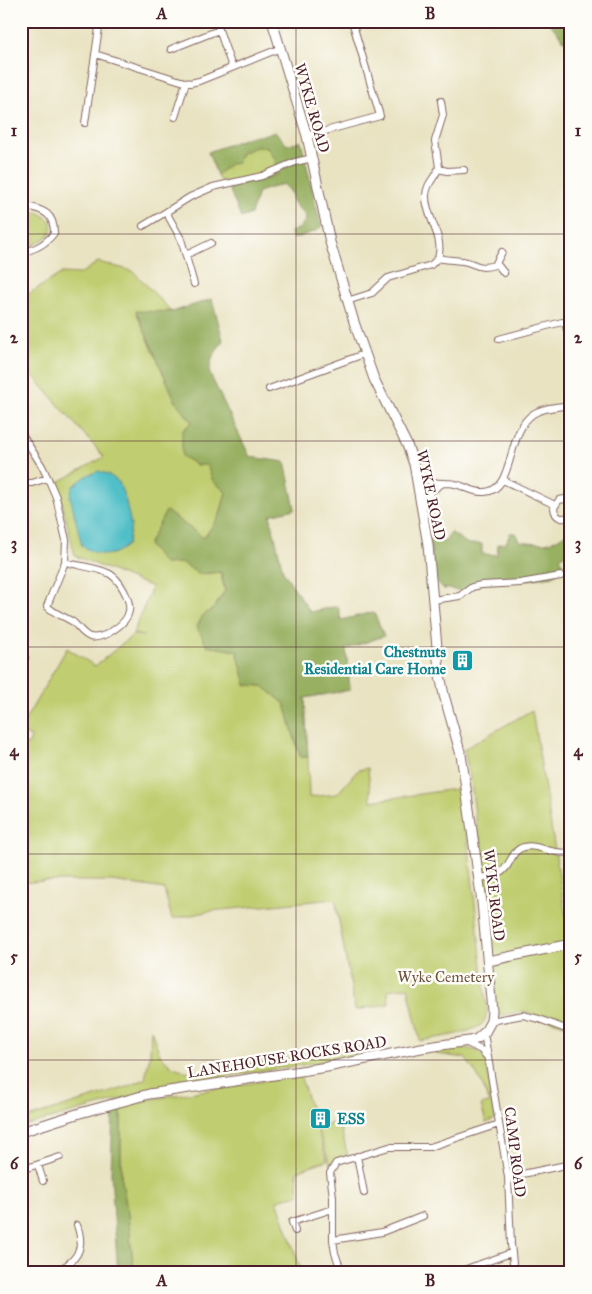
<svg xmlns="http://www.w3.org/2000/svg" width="592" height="1294" viewBox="0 0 592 1294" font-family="'IM FELL Great Primer',serif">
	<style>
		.green { fill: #c0cd6f; stroke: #85764d }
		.forest { fill: #98b062; stroke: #716846 }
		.water { fill: #51bfc8; stroke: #4e6f7a }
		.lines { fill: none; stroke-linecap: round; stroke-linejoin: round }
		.minor-casing { stroke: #826460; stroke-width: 8 }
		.major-casing { stroke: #826460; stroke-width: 11 }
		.minor { stroke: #fff; stroke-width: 6 }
		.major { stroke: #fff; stroke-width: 9 }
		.grid { fill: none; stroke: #4a1f2b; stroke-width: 1; stroke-opacity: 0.55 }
		.labels { text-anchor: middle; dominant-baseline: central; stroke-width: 5; stroke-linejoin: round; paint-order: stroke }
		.street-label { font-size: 15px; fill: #4a1f2b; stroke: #fdfcf7 }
		.culture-label { font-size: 15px; font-weight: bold; fill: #0d838f; stroke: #fdfcf7; text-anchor: end }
		.park-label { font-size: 15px; fill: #6d533f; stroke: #fdfcf7 }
		.neatline { fill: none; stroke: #4a1f2b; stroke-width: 2 }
		.grid-label { font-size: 16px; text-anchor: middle; font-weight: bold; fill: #4a1f2b }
	</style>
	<rect width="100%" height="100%" fill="#fdfcf7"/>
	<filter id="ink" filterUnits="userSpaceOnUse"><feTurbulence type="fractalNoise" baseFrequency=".02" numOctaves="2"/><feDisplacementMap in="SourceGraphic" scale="10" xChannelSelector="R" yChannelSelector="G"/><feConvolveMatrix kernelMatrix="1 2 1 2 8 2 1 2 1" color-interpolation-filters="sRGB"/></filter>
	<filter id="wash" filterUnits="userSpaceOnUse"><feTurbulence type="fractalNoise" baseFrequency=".0096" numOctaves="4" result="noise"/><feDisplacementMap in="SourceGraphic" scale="20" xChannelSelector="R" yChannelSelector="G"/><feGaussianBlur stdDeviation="1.12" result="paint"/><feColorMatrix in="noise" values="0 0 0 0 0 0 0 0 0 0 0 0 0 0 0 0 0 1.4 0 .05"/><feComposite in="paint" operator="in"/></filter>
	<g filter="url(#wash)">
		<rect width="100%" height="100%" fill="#e9e3c2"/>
		<path class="green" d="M256 146 267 147 275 159 279 175 229 188 225 181H220L217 175 241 153Z
			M21 207C30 210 41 212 48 219 63 234 33 247 21 248Z
			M98 262 133 271 172 312H136L176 402 192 422 213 481 226 492 220 515 204 538 164 564 183 563 199 574 220 572 225 591 213 609 203 615 207 646 237 651 246 685 263 686 285 704 300 757H308L309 797 337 794 358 770 368 768 371 801 462 788 487 1011C486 1016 486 1021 481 1025 471 1033 435 1038 420 1041L408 987 388 990 389 1004 355 1010 335 899 211 911 172 919 164 889 112 881H45L21 883V745L29 744 31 737 21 732V727L67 648 95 666 133 635 144 636 133 634 152 587 75 556 57 483 104 457 21 362V305L27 295 62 273 80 274Z
			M532 710 570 942 571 1000 568 1003 571 1027 527 1013 526 1011 497 1016 486 902H489L480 837H478L472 790 464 749Z
			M151 1029 160 1055 173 1067 192 1073 361 1047 362 1056 180 1083 21 1127V1120L127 1087 145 1079 150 1054Z
			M466 1048 478 1051 486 1061 495 1119 486 1123 481 1105 489 1103C483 1083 477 1074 465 1058L436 1054V1050Z
			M300 1075 327 1160 297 1171 299 1195 277 1200 302 1273H134L128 1215 121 1175V1104Z
			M339 1122 348 1156 337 1159 330 1164 317 1127Z"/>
		<path class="forest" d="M548 21H566L571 26V68L567 60V44Z
			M275 131 287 145 301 141 321 227 316 231 293 239 291 232 300 228 306 219C302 208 301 212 296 205 289 197 296 194 283 184L258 192 251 214 241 218 229 188 279 174 275 159 267 147H256L241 153 237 163 230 164 217 175 208 152 252 136H260Z
			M212 299 223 340 212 358 209 372 250 457 285 462 295 509 270 515 283 571 310 612 338 606 341 620 374 612 384 636 346 649 350 690 305 698 308 757H300L285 704 263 686 246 685 237 651 207 646 197 627 203 615 213 609 225 591 221 572 198 574 183 563 164 564 148 545 166 511 204 538 220 515 226 492 213 481 207 465H196L182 456V431L192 422 176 402 136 311 172 312Z
			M571 529V549L560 558 565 566 553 576 520 581 480 584 462 592 451 589H444L434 579 430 540 432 535 443 542 446 541 450 532 468 544H482V554L497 555 498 544 506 543 510 533H515L519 541C545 544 550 546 571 529Z
			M121 1104V1175L128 1215 134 1273H118L111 1174 113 1105Z"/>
		<path class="water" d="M99 471 109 475 119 482 126 502 131 525 128 544C111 559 101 557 82 546L70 496 73 486 88 475Z"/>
	</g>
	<g filter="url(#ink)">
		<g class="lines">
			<defs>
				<path id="minor" d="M216 21 232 67
					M21 39 23 21
					M171 49 219 30
					M95 54 181 81 190 83 199 81 281 48
					M175 117 186 82
					M85 123 100 21
					M307 136 380 116 352 21
					M439 169 447 171 464 170
					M21 204C40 210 54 210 54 233 46 244 35 250 21 252
					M143 226 166 212
					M186 255 211 243
					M438 258C447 260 455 260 463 261 478 264 477 270 495 265L502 252
					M497 264 504 273
					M194 284 181 239 166 212 190 197 213 187 262 176 295 162 313 158
					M347 301 372 293 388 278 431 265 438 258C445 237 425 216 426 196 426 183 436 177 439 167L435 141 443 115 441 101
					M499 339 562 322 565 323 571 343
					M269 389 364 354
					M21 433 42 466 50 483 56 497 66 540 65 562 47 606C54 614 64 616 73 622 79 627 82 634 90 637 103 640 127 624 129 611 131 600 120 580 110 574 100 568 78 566 65 562
					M417 477C425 480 435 483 443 483 447 483 451 483 455 484 465 486 473 493 485 492 515 490 506 432 533 414 543 407 559 407 571 405
					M503 480 555 505
					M21 483H32L48 478
					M571 502 565 499 559 500 554 508C555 518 563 521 571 515
					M422 505 433 490 443 483
					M433 600 460 596 472 587 481 585 520 583 561 576
					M21 665 25 658
					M571 726V727
					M479 878C485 877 492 877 498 874 511 869 510 850 524 847 537 843 554 856 571 852
					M491 1021 523 1015 539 1019 571 1031
					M483 1035 485 1039 508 1177 511 1244 514 1273
					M465 1042 481 1050 488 1058
					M357 1156 364 1193
					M38 1165 43 1181
					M21 1170 60 1157
					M508 1177 571 1164
					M569 1208 571 1207
					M295 1231 292 1222 333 1209
					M333 1240 382 1232 423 1216
					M53 1273C76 1262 86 1250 77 1225
					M342 1273 335 1253 333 1240V1197L330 1173 336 1163 389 1147H430L499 1124
					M455 1273 511 1253"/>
				<path id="major" d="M488 961 571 944
					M21 1132 80 1113 149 1094 327 1067 421 1048 469 1041 477 1039 485 1032 491 1021 492 1011 482 902 465 781 461 755 444 695 439 670 428 545 414 464 407 445 374 379 354 322 330 242 307 136 272 21"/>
			</defs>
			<use href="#minor" class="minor-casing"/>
			<use href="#major" class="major-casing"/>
			<use href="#minor" class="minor"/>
			<use href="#major" class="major"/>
		</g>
	</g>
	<path class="grid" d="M296 21V1273M21 234H571M21 441H571M21 647H571M21 854H571M21 1060H571"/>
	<defs>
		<symbol id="building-square" viewBox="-11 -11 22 22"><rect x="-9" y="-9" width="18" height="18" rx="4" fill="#0f9aa8" stroke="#fdfcf7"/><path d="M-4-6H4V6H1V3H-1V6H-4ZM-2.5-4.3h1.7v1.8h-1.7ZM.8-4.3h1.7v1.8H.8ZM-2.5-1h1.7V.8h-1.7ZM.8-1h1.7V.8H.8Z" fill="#fff"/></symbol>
	</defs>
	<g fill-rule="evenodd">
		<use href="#building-square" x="450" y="648" width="25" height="25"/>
		<use href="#building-square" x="308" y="1106" width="25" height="25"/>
	</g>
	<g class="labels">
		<g class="street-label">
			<text transform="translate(312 108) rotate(74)">WYKE ROAD</text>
			<text transform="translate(431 495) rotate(78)">WYKE ROAD</text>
			<text transform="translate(494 895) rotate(83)">WYKE ROAD</text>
			<text transform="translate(287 1057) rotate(-9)">LANEHOUSE ROCKS ROAD</text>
			<text transform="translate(515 1152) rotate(83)">CAMP ROAD</text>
		</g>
		<g class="culture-label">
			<text x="446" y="652">Chestnuts<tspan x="446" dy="17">Residential Care Home</tspan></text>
			<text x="337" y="1119" text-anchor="start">ESS</text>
		</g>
		<g class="park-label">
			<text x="446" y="977">Wyke Cemetery</text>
		</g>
	</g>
	<rect width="592" height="1294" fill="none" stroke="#fdfcf7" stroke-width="55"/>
	<rect x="28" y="28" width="536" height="1238" class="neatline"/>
	<g class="grid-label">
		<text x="162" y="19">A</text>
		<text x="430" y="19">B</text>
		<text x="14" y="136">1</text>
		<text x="578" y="136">1</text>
		<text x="14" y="343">2</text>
		<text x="578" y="343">2</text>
		<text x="14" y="549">3</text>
		<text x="578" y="549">3</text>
		<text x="14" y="756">4</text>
		<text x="578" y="756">4</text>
		<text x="14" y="962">5</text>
		<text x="578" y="962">5</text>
		<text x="14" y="1169">6</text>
		<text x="578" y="1169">6</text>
		<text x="162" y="1286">A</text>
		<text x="430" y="1286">B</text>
	</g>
</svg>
